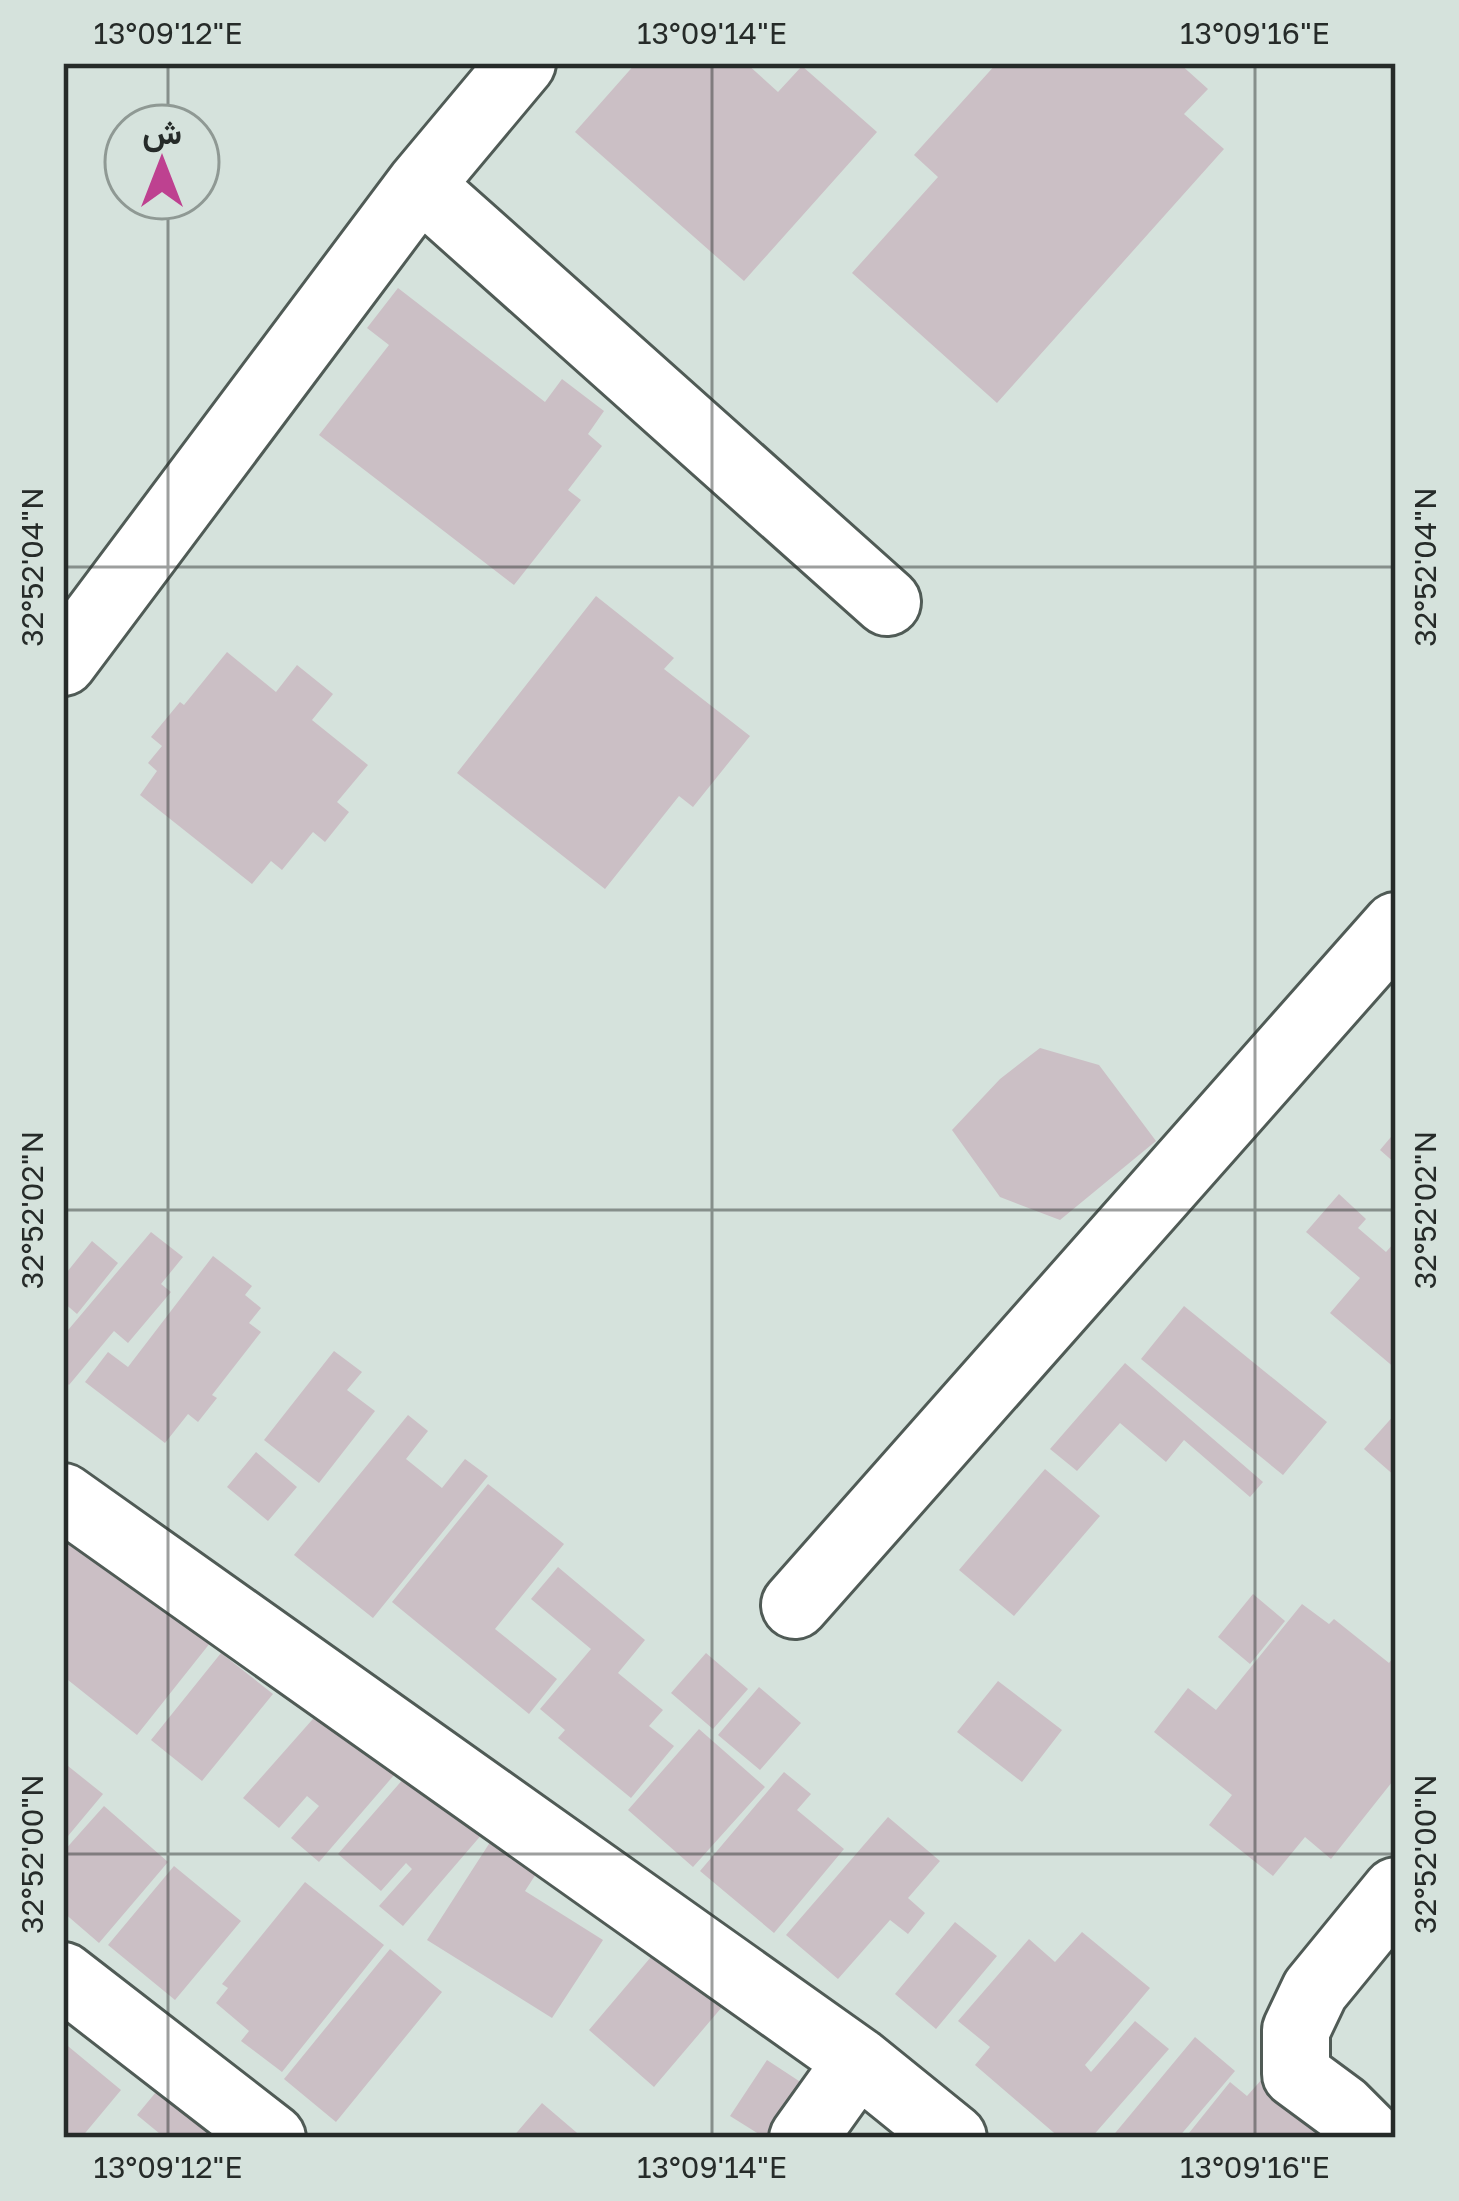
<svg xmlns="http://www.w3.org/2000/svg" width="1459" height="2201" viewBox="0 0 1459 2201" font-family="'Golos Text',Vazirmatn,sans-serif">
	<style>
		.building { fill: #cbbfc5 }
		.lines { fill: none; stroke-linecap: round; stroke-linejoin: round }
		.street-casing { stroke: #505b56; stroke-width: 72 }
		.street { stroke: #fff; stroke-width: 66 }
		.ticks { fill: none; stroke: #262b29; stroke-width: 3; stroke-opacity: 0.45 }
		.neatline { fill: none; stroke: #262b29; stroke-width: 4.5 }
		.ticks-label { font-size: 30px; text-anchor: middle; fill: #262b29 }
	</style>
	<rect width="100%" height="100%" fill="#d5e2dc"/>
	<path class="building" d="M636 63H746L778 92 802 66 877 132 744 281 575 132Z
		M997 63H1179L1208 89 1184 114 1224 149 997 403 852 273 938 177 914 155Z
		M398 288 545 402 562 379 604 411 588 434 602 446 568 490 581 500 514 585 319 435 389 345 367 328Z
		M596 596 674 658 664 669 750 736 693 807 679 796 605 889 457 773Z
		M227 652 276 692 297 665 333 694 312 720 368 765 337 802 349 812 325 842 313 832 282 870 271 861 252 884 140 795 157 771 148 763 162 746 151 737 180 702 184 705Z
		M1040 1048 1099 1065 1156 1141 1060 1220 1000 1197 952 1130 1000 1079Z
		M1396 1131V1164L1380 1150Z
		M1339 1194 1366 1219 1358 1228 1386 1252 1394 1243 1396 1245V1369L1330 1313 1360 1278 1306 1232Z
		M151 1232 183 1257 161 1284 171 1292 128 1343 114 1331 69 1385 63 1379V1336Z
		M92 1241 118 1263 77 1314 63 1302V1277Z
		M213 1256 252 1286 245 1295 261 1308 249 1323 261 1332 212 1395 217 1398 198 1422 188 1414 165 1443 85 1382 108 1352 128 1367Z
		M1184 1306 1327 1422 1283 1475 1141 1359Z
		M334 1351 362 1372 347 1390 375 1411 319 1483 264 1440Z
		M1125 1363 1263 1482 1250 1497 1184 1440 1166 1462 1120 1423 1077 1471 1050 1449Z
		M1396 1413V1477L1364 1449Z
		M408 1415 428 1431 406 1459 442 1488 465 1459 488 1476 373 1618 294 1555Z
		M256 1452 297 1487 268 1521 227 1487Z
		M1045 1469 1100 1516 1014 1616 959 1570Z
		M488 1484 564 1544 495 1629 557 1679 529 1714 392 1602Z
		M84 1519 222 1628 137 1735 63 1676V1545Z
		M558 1567 645 1640 618 1673 663 1710 649 1726 674 1746 631 1798 558 1738 565 1730 540 1709 591 1649 531 1599Z
		M1253 1594 1285 1621 1250 1664 1218 1637Z
		M1302 1604 1329 1624 1334 1619 1389 1663 1396 1654V1777L1331 1859 1305 1837 1273 1876 1209 1825 1232 1795 1154 1732 1188 1688 1216 1710Z
		M221 1653 273 1694 202 1781 151 1740Z
		M706 1653 748 1689 713 1729 671 1693Z
		M350 1677 401 1767 319 1862 291 1838 319 1806 307 1796 279 1828 243 1798Z
		M998 1681 1062 1730 1022 1782 957 1732Z
		M759 1687 801 1723 760 1770 718 1735Z
		M699 1729 765 1787 693 1867 628 1810Z
		M63 1762 103 1794 63 1842Z
		M411 1770 483 1833 403 1926 379 1906 412 1869 406 1863 381 1891 338 1854Z
		M784 1772 811 1794 797 1810 844 1849 774 1933 700 1871Z
		M104 1806 168 1862 99 1943 63 1912V1852Z
		M888 1817 940 1861 908 1898 925 1913 908 1934 890 1920 838 1979 786 1935Z
		M496 1833 543 1863 525 1891 603 1940 552 2018 427 1940Z
		M174 1866 241 1921 175 2000 108 1945Z
		M305 1882 384 1945 282 2072 241 2041 249 2031 216 2003 228 1988 222 1984Z
		M955 1922 997 1956 936 2029 895 1994Z
		M1082 1932 1150 1988 1085 2065 1091 2072 1135 2021 1169 2049 1091 2138H1060L975 2065 990 2047 958 2021 1029 1939 1055 1962Z
		M390 1949 442 1992 336 2122 284 2079Z
		M656 1951 722 2007 654 2087 589 2030Z
		M1195 2037 1235 2071 1178 2138H1111Z
		M63 2042 121 2090 81 2138H63Z
		M767 2060 802 2083 765 2138 730 2116Z
		M180 2063 231 2105 203 2138H165L137 2115Z
		M1263 2078 1337 2138H1185L1230 2082 1247 2096Z
		M542 2103 583 2138H512Z"/>
	<g class="lines">
		<defs>
			<path id="street" d="M420 185 887 602
				M63 662 420 185 522 63
				M63 1497 858 2061 953 2138
				M795 1605 1396 926
				M63 1976 272 2138
				M803 2138 858 2061
				M1372 2138 1342 2108 1296 2074V2030L1315 1990 1396 1891"/>
		</defs>
		<use href="#street" class="street-casing"/>
		<use href="#street" class="street"/>
	</g>
	<path class="ticks" d="M168 63V126M712 63V2138M1255 63V2138M168 198V2138M63 567H1396M63 1210H1396M63 1854H1396"/>
	<rect width="1459" height="2201" fill="none" stroke="#d5e2dc" stroke-width="132"/>
	<g transform="translate(162 162)"><circle r="57" fill="#d5e2dc" stroke="#8f9994" stroke-width="3"/>
	<path d="M0-9L21 45L0 30L-21 45Z" fill="#be4190"/>
	<text y="-18" font-size="33" font-weight="bold" text-anchor="middle" fill="#262b29">ش</text>
	</g>
	<rect x="66" y="66" width="1327" height="2069" class="neatline"/>
	<g class="ticks-label">
		<text x="168" y="44">13°09'12"E</text>
		<text x="712" y="44">13°09'14"E</text>
		<text x="1255" y="44">13°09'16"E</text>
		<text transform="translate(33 567) rotate(-90)" y="10">32°52'04"N</text>
		<text transform="translate(1426 567) rotate(-90)" y="10">32°52'04"N</text>
		<text transform="translate(33 1210) rotate(-90)" y="10">32°52'02"N</text>
		<text transform="translate(1426 1210) rotate(-90)" y="10">32°52'02"N</text>
		<text transform="translate(33 1854) rotate(-90)" y="10">32°52'00"N</text>
		<text transform="translate(1426 1854) rotate(-90)" y="10">32°52'00"N</text>
		<text x="168" y="2178">13°09'12"E</text>
		<text x="712" y="2178">13°09'14"E</text>
		<text x="1255" y="2178">13°09'16"E</text>
	</g>
</svg>
